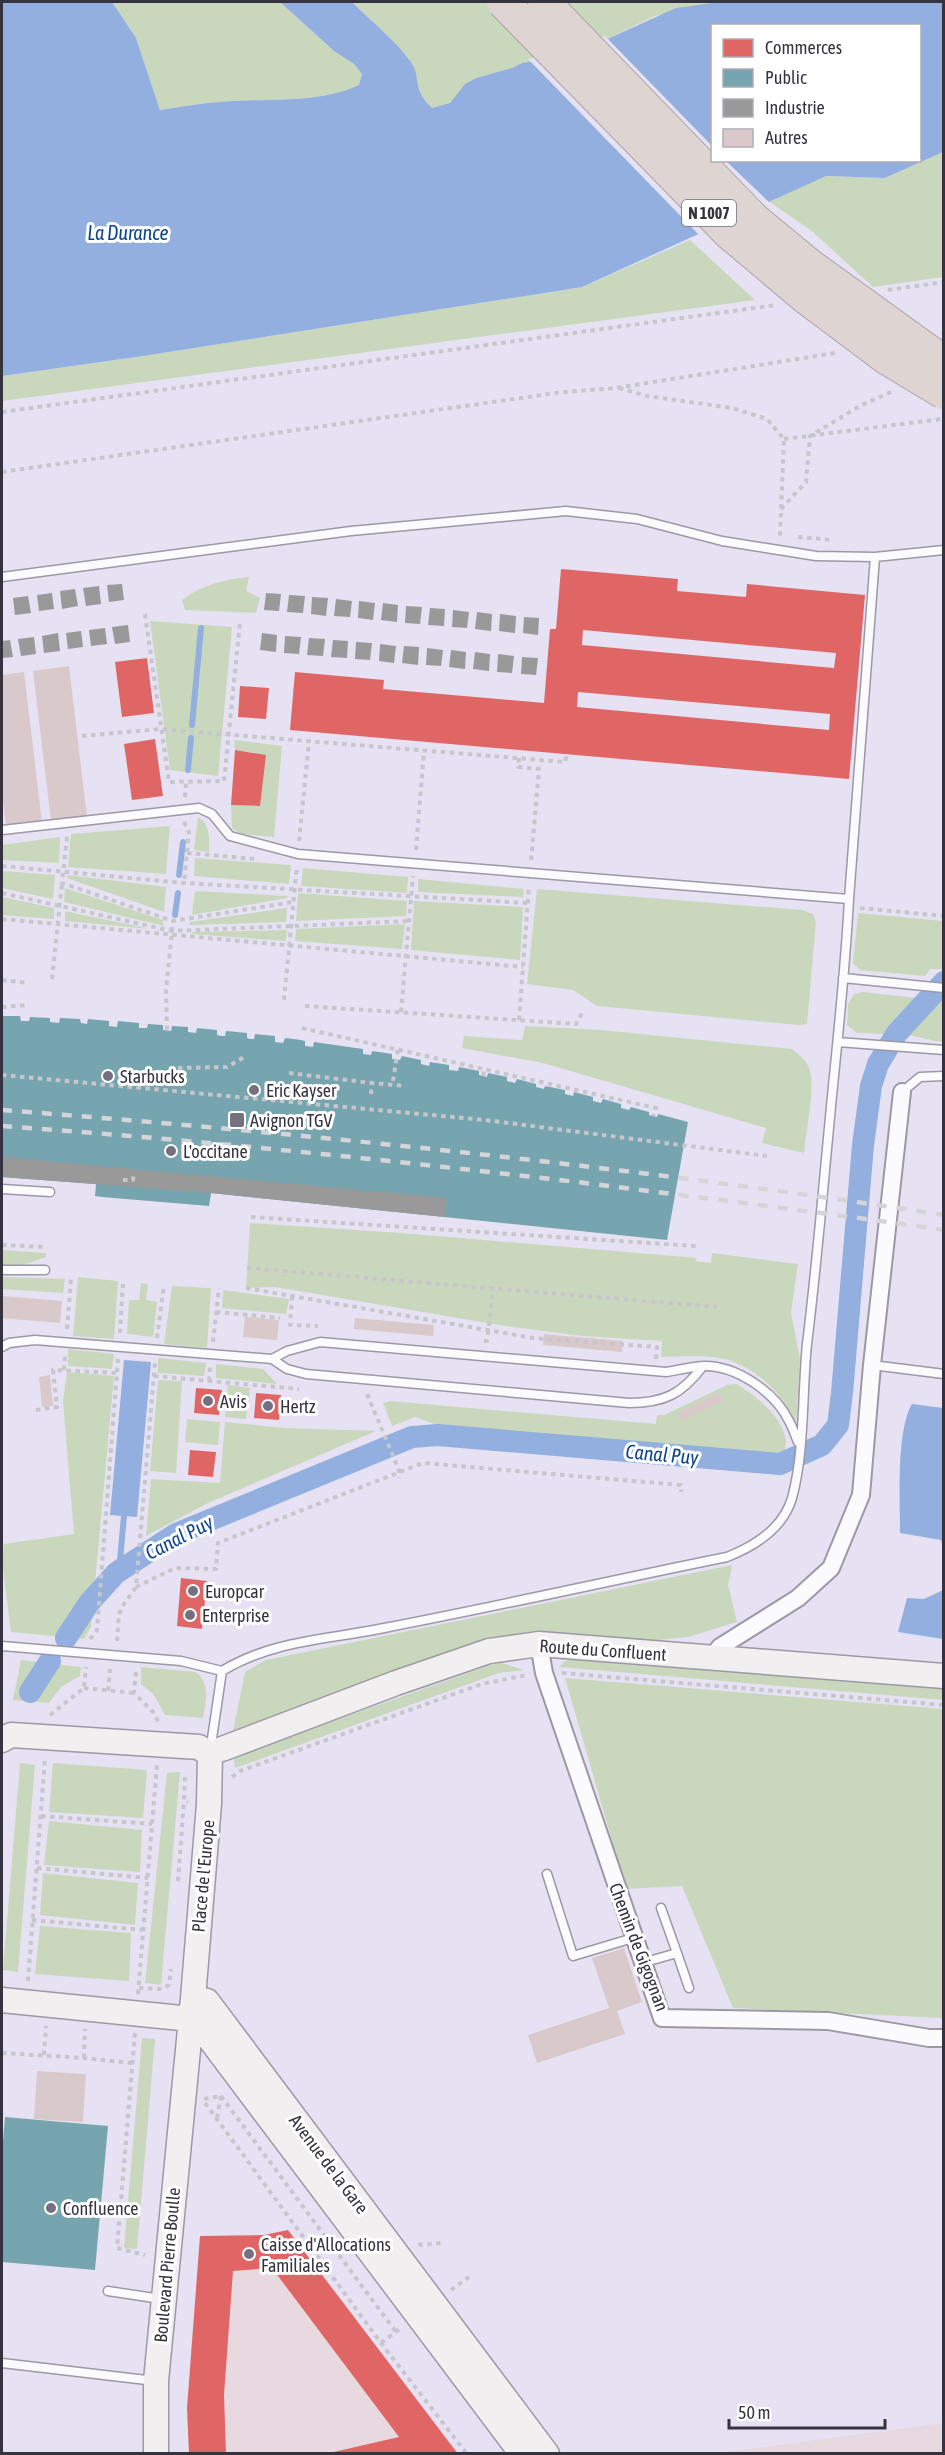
<svg xmlns="http://www.w3.org/2000/svg" width="945" height="2455" viewBox="0 0 945 2455" font-family="'Asap Condensed',sans-serif">
	<style>
		.commercial { fill: #e8d8df }
		.green { fill: #c9d8bd }
		.water { fill: #92afdf; fill-rule: evenodd }
		.pier { fill: #e6e2f3 }
		.shops { fill: #e06666; fill-rule: evenodd }
		.public { fill: #76a5af }
		.industry { fill: #999 }
		.lines { fill: none; stroke-linecap: round; stroke-linejoin: round }
		.stream { stroke: #92afdf; stroke-width: 6 }
		.canal { stroke: #92afdf; stroke-width: 22 }
		.building { fill: #dac9ca }
		.lane-casing { stroke: #9c98a5; stroke-width: 11 }
		.street-casing { stroke: #9c98a5; stroke-width: 20 }
		.secondary-casing { stroke: #9c98a5; stroke-width: 27 }
		.path { stroke: #c7c6cc; stroke-width: 4; stroke-dasharray: 4.5 4.5; stroke-linecap: butt }
		.lane { stroke: #fbfbfd; stroke-width: 8 }
		.street { stroke: #fbfbfd; stroke-width: 16 }
		.secondary { stroke: #f2eff0; stroke-width: 24 }
		.rail { stroke: #d5d4d9; stroke-width: 4.5; stroke-dasharray: 10 10; stroke-linecap: butt }
		.highway-bridge-casing { stroke: #aea3a7; stroke-width: 34; stroke-linecap: butt }
		.highway-bridge { stroke: #ded4d2; stroke-width: 32 }
		.poi-dot { fill: #74707f; stroke: #fff; stroke-width: 2 }
		.labels { text-anchor: middle; dominant-baseline: central; stroke-width: 6; stroke-linejoin: round; paint-order: stroke }
		.shield { fill: #fff; stroke: #727079; stroke-width: 1.5 }
		.shield-label { font-size: 16px; font-weight: bold; fill: #363340 }
		.poi-label { font-size: 18px; fill: #363340; stroke: #fff; text-anchor: start }
		.street-label { font-size: 18px; fill: #363340; stroke: #fff }
		.water-label { font-size: 20px; font-style: italic; fill: #0d448e; stroke: #fff }
	</style>
	<rect width="100%" height="100%" fill="#e6e2f3"/>
	<path class="commercial" d="M288 2230 458 2453 189 2454 187 2408 200 2236 264 2235Z
		M943 2423V2453H719Z"/>
	<path class="green" d="M112 2H280L334 51 354 64 362 74 359 85C319 104 264 98 221 102 200 103 180 107 160 110L136 38Z
		M352 2H720L655 16 594 45 558 57 522 63 512 68 476 78 465 84 450 103 432 108C411 88 422 78 411 62 395 40 371 21 352 2Z
		M943 152V277L873 287 813 232 767 200 826 176 885 178Z
		M690 240 755 300 2 401V376L123 359 582 287Z
		M249 577 246 591 260 598 256 613 185 610 182 600C202 585 225 579 249 577Z
		M150 621 232 627 218 776 170 770Z
		M234 740 282 746 274 837 241 834 232 828 231 805 260 806 265 755 235 750Z
		M198 817C211 825 209 838 209 852L194 850Z
		M170 826 166 874 68 867 71 834Z
		M60 837 59 863 2 860V845Z
		M195 858 291 865 289 884 194 876Z
		M303 868 408 877 407 893 301 886Z
		M2 871 55 875 53 899 2 888Z
		M68 875 166 887 164 912 67 878Z
		M418 879 524 889 523 897 418 892Z
		M65 888 163 920 164 926 64 902Z
		M537 889 802 910 813 914 816 922 807 1024 798 1025 597 1006 573 990 527 984Z
		M195 891 289 896 287 898 192 915Z
		M298 893 407 901 406 916 296 921Z
		M2 897 54 908V919L2 915Z
		M414 901 523 907 520 960 411 950Z
		M287 908 286 922 189 925 190 922Z
		M65 911 150 929 65 921Z
		M858 913 943 921V969H930L925 976 860 970 853 963Z
		M405 924 402 949 295 941 296 929Z
		M287 930 286 941 191 934 193 932Z
		M863 992 917 998 885 1034 857 1033 847 1025 848 1004 854 994Z
		M935 999H943V1042C928 1040 916 1036 901 1034Z
		M525 1026 601 1030 792 1049C799 1055 808 1061 810 1071 815 1089 806 1132 804 1153L762 1143 766 1128 543 1063 462 1048 464 1036 522 1040Z
		M250 1223 402 1233 697 1258 695 1261 711 1263 712 1253 798 1264 791 1313 800 1359 796 1426C787 1398 760 1371 731 1361 710 1354 683 1357 661 1357L662 1341 582 1336 499 1325 275 1287 246 1288Z
		M2 1250 46 1253V1257L20 1266 2 1267Z
		M2 1277 65 1279 63 1293 2 1289Z
		M78 1277 118 1281 114 1339 73 1336Z
		M141 1283 148 1284 146 1300 157 1302 153 1337 127 1334 129 1300H139Z
		M172 1286 211 1288 207 1348 164 1344Z
		M223 1290 289 1299 286 1314 222 1308Z
		M68 1349 114 1354 112 1369 68 1366Z
		M158 1358 206 1363 204 1376 158 1373Z
		M216 1364 263 1369 277 1384 216 1378Z
		M67 1372 114 1376 91 1627 84 1639 11 1632 2 1561 4 1544 74 1534 63 1402Z
		M158 1380 182 1381 176 1473 150 1471Z
		M737 1384C755 1396 779 1413 785 1436 787 1441 785 1449 784 1455L434 1424 415 1417 392 1426 383 1403 390 1401 656 1424 657 1415H664L727 1385Z
		M228 1385 250 1388 246 1419 225 1417Z
		M187 1419 220 1422 218 1445 185 1442Z
		M225 1422 285 1428 376 1431 208 1503 146 1536 151 1479 220 1483Z
		M732 1565 728 1585 737 1622 688 1637 648 1641 546 1635 501 1636 233 1731 245 1672 266 1660Z
		M573 1658 943 1688V1700L559 1667 564 1662Z
		M21 1660 81 1667 80 1676 61 1687 49 1703 13 1700Z
		M499 1662 524 1670 499 1673 235 1768 234 1760 238 1755 251 1750Z
		M141 1667 196 1672C211 1685 206 1701 203 1718L165 1715 154 1695 141 1684Z
		M565 1678 943 1709V2018L733 2008 682 1886 626 1889Z
		M20 1763 35 1765 18 1972 3 1970Z
		M53 1763 147 1770 143 1818 49 1812Z
		M180 1772 161 1985 145 1983 167 1773Z
		M49 1821 142 1830 140 1872 44 1865Z
		M43 1873 138 1883 135 1925 40 1915Z
		M40 1926 131 1933 129 1981 35 1974Z
		M142 2038 155 2039 137 2249 124 2248Z"/>
	<path class="water" d="M2 2H112L136 38 160 110C180 107 201 103 221 102 264 98 319 104 359 85L362 74 354 64 334 51 280 2H352C371 21 395 40 411 62 422 78 411 88 432 108L450 103 465 84 476 78 512 68 522 63 558 57 594 45 676 8 720 2H943V152L885 178 826 176 582 287 143 356 2 376ZM712 26H920V160H712Z
		M124 1360 151 1362 137 1517 110 1515Z
		M912 1404 943 1408V1549L941 1540 900 1533C900 1501 896 1431 912 1404Z
		M943 1590V1639L898 1632 907 1598 924 1599Z"/>
	<path class="pier" d="M605 36 712 146V160L726 161 772 205 702 238 528 59 557 54Z"/>
	<path class="shops" d="M561 569 678 579 677 591 746 597 747 584 865 595 849 779 290 730 295 672 384 680 383 689 544 703 550 629H556ZM583 630 836 653 834 668 582 645ZM578 692 830 714 829 730 577 707Z
		M147 658 154 713 122 717 115 662Z
		M240 686 269 688 266 719 238 717Z
		M155 739 163 796 132 800 124 744Z
		M235 750 266 755 260 806 231 805Z
		M196 1388 222 1390 219 1415 194 1413Z
		M256 1393 281 1395 279 1420 254 1418Z
		M190 1450 216 1452 213 1477 188 1475Z
		M181 1578 207 1581 202 1629 177 1626Z
		M288 2230 458 2454H325L399 2437 272 2268 233 2271 224 2395 226 2454H189L187 2408 200 2236 264 2235Z"/>
	<path class="public" d="M2 1016H20L21 1021H29L30 1017 50 1018V1022L59 1023 60 1018 80 1019 81 1023 87 1024 88 1019 109 1021V1026L117 1027 118 1021 139 1023V1028H147L148 1024 163 1025V1030L171 1031 172 1026 188 1027V1032L196 1033 197 1028 217 1030V1035L221 1036H225L226 1031 247 1033V1038L250 1039H254L255 1034 275 1036V1042L283 1043 285 1038 301 1040 305 1041V1046L313 1047 314 1042 363 1049V1054L371 1055 372 1051 392 1054V1059L400 1060 402 1056 421 1060V1064L429 1066 430 1062 449 1065V1070L458 1071 459 1067 479 1071V1075L487 1077 488 1073 507 1077V1081L515 1083 517 1079 536 1084V1087L544 1089 545 1086 565 1090V1094L573 1096 574 1092 593 1097V1101L601 1103 603 1099 621 1104V1108L629 1110 631 1107 649 1112V1115L657 1117 658 1114 688 1122 667 1240 211 1193 209 1206 102 1197 95 1196 96 1184 2 1177Z
		M5 2117 108 2126 95 2270 2 2262V2153Z"/>
	<path class="industry" d="M122 584 124 600 109 602 107 585Z
		M99 586 101 604 86 606 83 588Z
		M75 589 78 606 62 609 60 591Z
		M52 593 54 609 39 611 37 595Z
		M266 593 281 594 279 611 264 610Z
		M289 595 305 596 303 613 287 612Z
		M28 596 31 613 15 615 13 598Z
		M312 597 328 598 326 616 311 614Z
		M336 599 352 601 350 617 334 616Z
		M359 601 375 603 373 620 358 618Z
		M383 603 398 605 397 622 381 620Z
		M406 606 422 607 420 624 405 623Z
		M430 608 445 609 444 626 428 625Z
		M453 610 469 612 467 628 452 627Z
		M477 612 492 614 491 631 475 629Z
		M500 614 516 616 515 633 499 631Z
		M524 617 539 618 538 635 523 633Z
		M128 625 130 642 115 644 112 627Z
		M105 628 107 644 91 646 89 630Z
		M81 631 83 647 68 649 66 633Z
		M58 633 60 651 44 653 42 636Z
		M262 633 277 635 276 652 260 650Z
		M285 636 301 637 299 654 284 653Z
		M34 637 36 654 21 656 18 639Z
		M309 638 325 639 323 656 307 655Z
		M10 640 13 657 2 658V641Z
		M333 640 348 641 347 658 331 657Z
		M356 642 372 643 370 660 355 659Z
		M380 644 396 646 394 663 379 661Z
		M404 646 419 647 418 665 402 663Z
		M427 648 443 650 441 666 426 665Z
		M451 650 466 652 465 669 449 667Z
		M475 652 490 654 489 671 473 669Z
		M498 654 514 656 512 673 497 672Z
		M522 657 538 658 536 675 521 674Z
		M2 1157 447 1198 445 1217 211 1193 2 1177Z"/>
	<g class="lines">
		<path class="stream" d="M192 725 201 628
			M188 770 191 738
			M179 875 183 842
			M175 915 178 893
			M119 1571 124 1516"/>
		<path class="canal" d="M66 1638 89 1603 116 1573 176 1534 412 1437 438 1435 780 1464 822 1445 838 1425 842 1393 863 1145 871 1086 878 1064 897 1033 944 982
			M30 1692 50 1661"/>
	</g>
	<path class="building" d="M69 666 87 817 51 821 33 671Z
		M24 672 42 822 6 826 2 793V675Z
		M2 1296 62 1301 60 1323 2 1318Z
		M245 1317 279 1320 277 1340 243 1337Z
		M355 1318 434 1325 433 1336 354 1329Z
		M544 1334 623 1341 622 1352 543 1345Z
		M50 1375 53 1406 42 1407 39 1377Z
		M719 1392 723 1401 681 1421 677 1413Z
		M624 1948 642 2002 617 2011 625 2034 537 2063 528 2035 609 2008 592 1958Z
		M37 2071 86 2074 83 2122 34 2119Z"/>
	<g class="lines">
		<defs>
			<path id="lane" d="M2 577 351 531 566 511 637 519 722 541 816 556 875 557 944 550
				M2 830 199 808 212 814 230 836 298 854 849 899C846 958 840 1017 834 1076 825 1165 818 1255 807 1344 802 1392 805 1451 792 1498 783 1529 755 1546 727 1557 613 1580 499 1606 384 1628 327 1640 273 1640 222 1671L210 1752
				M849 899 875 557
				M843 978 944 988
				M838 1042 944 1050
				M902 1092 920 1077 944 1076
				M2 1189 50 1192
				M2 1270H45
				M2 1347 9 1343 35 1340 272 1359 287 1369 306 1374 629 1403C664 1403 682 1394 703 1366
				M272 1359 287 1351 320 1342 666 1372C678 1370 691 1367 703 1366 736 1365 775 1392 789 1421 793 1428 795 1435 798 1442
				M872 1365 944 1374
				M2 1646 181 1661 222 1671
				M547 1874 573 1956 633 1938
				M677 1953 689 1988
				M642 1963 677 1953 661 1908
				M108 2291 161 2299
				M2 2363 155 2381"/>
			<path id="street" d="M539 1644 544 1673 662 2018 828 2021 929 2038H944
				M711 1658 720 1647 798 1598 831 1568 861 1495 872 1365 902 1092"/>
			<path id="secondary" d="M2 1740 11 1735 199 1747 210 1755 209 1804 193 1998 156 2381V2454
				M222 1749 396 1683 489 1651 539 1644 944 1676
				M193 1998 207 2001 547 2454
				M2 2000 191 2019
				M191 2019 203 2030 522 2454"/>
		</defs>
		<use href="#lane" class="lane-casing"/>
		<use href="#street" class="street-casing"/>
		<use href="#secondary" class="secondary-casing"/>
		<path class="path" d="M888 290 944 282
			M619 388 647 396 732 408 767 419 784 439 780 536
			M2 412 776 305
			M784 439 941 419
			M2 472 563 392 616 388 835 353
			M781 509 806 482 810 436 860 406 891 392
			M798 537 833 540
			M145 614 169 782 224 781 240 622
			M82 736 160 729 565 762 567 754
			M519 758 518 767 539 769 531 861
			M185 797 186 783
			M184 822 189 832 184 883
			M67 837 62 883 173 921 293 902
			M299 841 309 741
			M416 850 424 750
			M187 853 255 859
			M2 866 184 883 528 903
			M2 893 172 931 409 921
			M860 908 944 916
			M2 919 523 967
			M52 979 62 883
			M2 980 29 983
			M284 1000 297 866
			M305 1006 576 1024 582 1013
			M2 1007 27 1005
			M401 1012 413 876
			M519 1020 529 886
			M302 1028 656 1108 653 1116
			M167 1030 166 990 173 921
			M178 1068 227 1067 246 1056
			M289 1073 372 1083
			M2 1075 485 1120 767 1156
			M483 1076 485 1068
			M393 1081 398 1049
			M371 1094 372 1083 406 1086
			M123 1180H133L134 1172
			M251 1217 696 1246
			M2 1245 47 1247
			M247 1268 717 1307
			M246 1288 533 1338 657 1347 656 1359
			M292 1296 290 1325 318 1326
			M216 1312 280 1318
			M67 1329 71 1279
			M120 1333 123 1283
			M157 1338 164 1285
			M484 1341H487L493 1289
			M213 1342 219 1288
			M64 1370 65 1356
			M154 1376 299 1389
			M209 1381 210 1367
			M367 1394 399 1470V1478
			M36 1410 57 1407 53 1370 117 1373
			M136 1587 175 1568 216 1569 218 1543 423 1463 681 1485V1492
			M90 1639 97 1630 118 1359
			M117 1641 119 1615 122 1607 136 1587 155 1362
			M136 1672 134 1693 153 1712 159 1723
			M562 1673 944 1705
			M84 1688 134 1693
			M108 1691 110 1669
			M50 1715 84 1688 86 1667
			M185 1777 184 1801 188 1802
			M232 1777 240 1771 482 1684 527 1675
			M41 1816 152 1824
			M37 1868 148 1878
			M178 1881 184 1801
			M32 1920 143 1930
			M28 1981 45 1758
			M139 1988 162 1989 169 1985 171 1969
			M138 1994 157 1765
			M135 2033 117 2248 145 2255
			M2 2053 84 2058 132 2063
			M44 2055 46 2026
			M84 2058 85 2029
			M221 2096 396 2332
			M204 2099 221 2096
			M205 2103 381 2343 467 2454
			M217 2118 221 2096
			M419 2243 421 2245 443 2243
			M451 2290 469 2277
			M381 2343 402 2327"/>
		<use href="#lane" class="lane"/>
		<use href="#street" class="street"/>
		<use href="#secondary" class="secondary"/>
		<path class="rail" d="M2 1110C316 1134 631 1167 944 1215
			M2 1126C200 1140 397 1161 594 1184 711 1199 827 1213 944 1230"/>
		<defs>
			<path id="highway-bridge" d="M503 2 730 234 806 298 886 358 944 393
				M544 2 754 219 811 266 944 362"/>
		</defs>
		<use href="#highway-bridge" class="highway-bridge-casing"/>
		<use href="#highway-bridge" class="highway-bridge"/>
	</g>
	<g class="poi-dot">
		<circle cx="108" cy="1076" r="6"/>
		<circle cx="254" cy="1090" r="6"/>
		<rect x="229" y="1112" width="16" height="16" rx="3"/>
		<circle cx="171" cy="1151" r="6"/>
		<circle cx="208" cy="1401" r="6"/>
		<circle cx="268" cy="1406" r="6"/>
		<circle cx="193" cy="1591" r="6"/>
		<circle cx="190" cy="1615" r="6"/>
		<circle cx="51" cy="2208" r="6"/>
		<circle cx="249" cy="2254" r="6"/>
	</g>
	<g class="labels">
		<rect class="shield" x="682" y="200" width="54" height="26" rx="4.5"/>
		<g class="shield-label">
			<text x="709" y="213">N 1007</text>
		</g>
		<g class="poi-label">
			<text x="120" y="1076">Starbucks</text>
			<text x="266" y="1090">Eric Kayser</text>
			<text x="250" y="1120">Avignon TGV</text>
			<text x="183" y="1151">L'occitane</text>
			<text x="220" y="1401">Avis</text>
			<text x="280" y="1406">Hertz</text>
			<text x="205" y="1591">Europcar</text>
			<text x="202" y="1615">Enterprise</text>
			<text x="63" y="2208">Confluence</text>
			<text x="261" y="2244">Caisse d'Allocations<tspan x="261" dy="21">Familiales</tspan></text>
		</g>
		<g class="street-label">
			<text transform="translate(603 1650) rotate(4)">Route du Confluent</text>
			<text transform="translate(203 1876) rotate(-85)">Place de l'Europe</text>
			<text transform="translate(639 1947) rotate(69)">Chemin de Gigognan</text>
			<text transform="translate(329 2164) rotate(53)">Avenue de la Gare</text>
			<text transform="translate(167 2265) rotate(-85)">Boulevard Pierre Boulle</text>
		</g>
		<g class="water-label">
			<text x="128" y="232">La Durance</text>
			<text transform="translate(662 1454) rotate(5)">Canal Puy</text>
			<text transform="translate(179 1537) rotate(-27)">Canal Puy</text>
		</g>
	</g>
	<rect width="945" height="2455" fill="none" stroke="#363340" stroke-width="6"/>
	<rect x="711" y="24" width="210" height="138" fill="#ffffff" stroke="#afadb3" stroke-width="1.5"/>
	<rect x="723" y="39" width="30" height="18" fill="#e06666" stroke="#afadb3" stroke-width="1.5"/>
	<text x="765" y="54" font-size="18" fill="#363340">Commerces</text>
	<rect x="723" y="69" width="30" height="18" fill="#76a5af" stroke="#afadb3" stroke-width="1.5"/>
	<text x="765" y="84" font-size="18" fill="#363340">Public</text>
	<rect x="723" y="99" width="30" height="18" fill="#999999" stroke="#afadb3" stroke-width="1.5"/>
	<text x="765" y="114" font-size="18" fill="#363340">Industrie</text>
	<rect x="723" y="129" width="30" height="18" fill="#dac9ca" stroke="#afadb3" stroke-width="1.5"/>
	<text x="765" y="144" font-size="18" fill="#363340">Autres</text>
	<path d="M729 2419v9h156v-9" fill="none" stroke="#363340" stroke-width="3"/>
	<text x="738" y="2419" font-size="18" fill="#363340" stroke="#ffffff" stroke-width="4.5" paint-order="stroke">50 m</text>
</svg>
